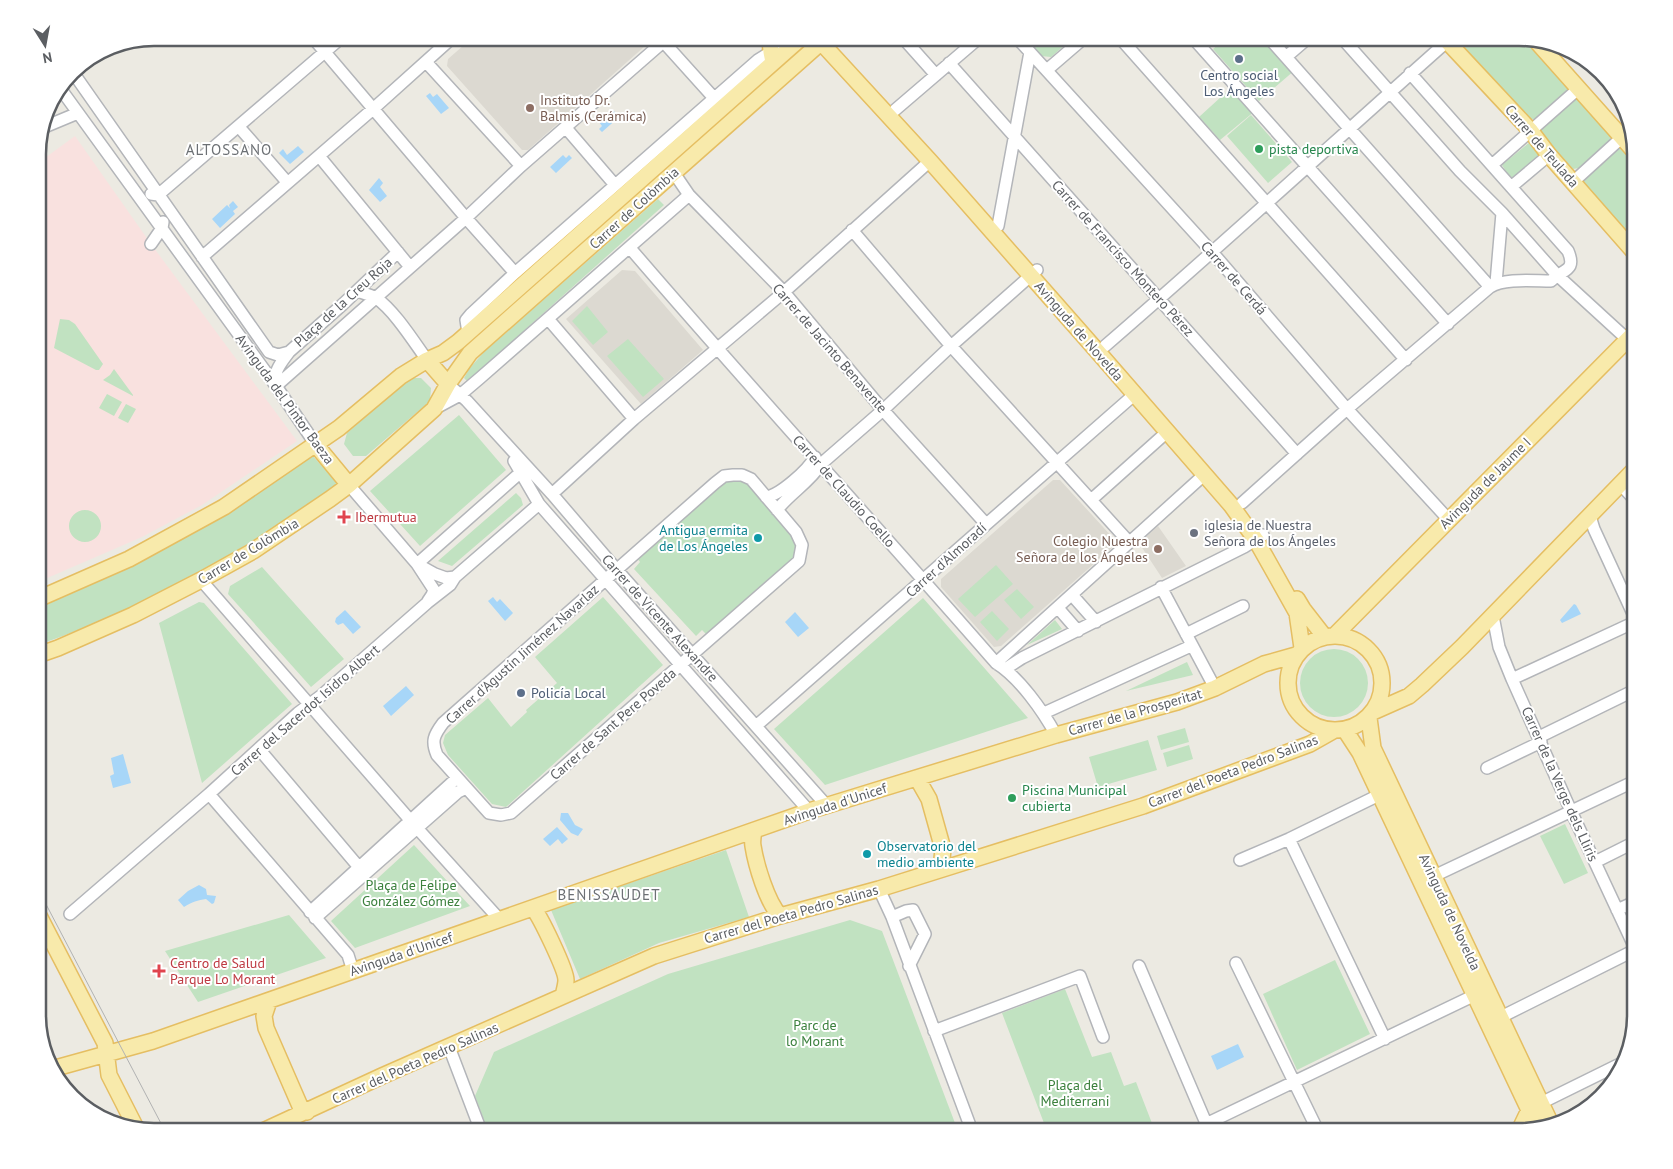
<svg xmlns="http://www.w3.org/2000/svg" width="1673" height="1169" viewBox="0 0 1673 1169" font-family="'PT Sans',sans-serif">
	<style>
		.education { fill: #dcd9d1 }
		.medical { fill: #f9e1df }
		.green { fill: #c1e2c1 }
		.water { fill: #a7d6f8 }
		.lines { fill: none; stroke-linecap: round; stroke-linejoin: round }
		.minor-casing { stroke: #b3b5b9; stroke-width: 14 }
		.major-casing { stroke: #e5be62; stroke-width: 18 }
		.minor { stroke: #fff; stroke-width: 11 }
		.major { stroke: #f8eaab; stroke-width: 15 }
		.tram { stroke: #b1b2b2; stroke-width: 1 }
		.service-dot { fill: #5c6f8a; stroke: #fff; stroke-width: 2 }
		.education-dot { fill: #8d6e63; stroke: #fff; stroke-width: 2 }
		.leisure-dot { fill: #2e9e5b; stroke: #fff; stroke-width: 2 }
		.health-dot { fill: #e0444e; stroke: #fff; stroke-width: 2 }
		.worship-dot { fill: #6b7280; stroke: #fff; stroke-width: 2 }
		.culture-dot { fill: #0f9aa8; stroke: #fff; stroke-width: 2 }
		.labels { text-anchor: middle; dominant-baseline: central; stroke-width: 4; stroke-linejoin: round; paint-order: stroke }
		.service-label { font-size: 14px; fill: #4e5e75; stroke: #fff }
		.education-label { font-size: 14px; fill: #785e54; stroke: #fff; text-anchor: start }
		.street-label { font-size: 14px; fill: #5b5e62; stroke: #fff }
		.leisure-label { font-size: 14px; fill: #27864d; stroke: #fff; text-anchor: start }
		.health-label { font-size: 14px; fill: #be3a42; stroke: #fff; text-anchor: start }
		.worship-label { font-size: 14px; fill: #5b616d; stroke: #fff; text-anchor: start }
		.culture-label { font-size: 14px; fill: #0d838f; stroke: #fff; text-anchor: end }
		.park-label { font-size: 14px; fill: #3b803d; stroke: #fff }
		.neighbourhood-label { font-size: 15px; letter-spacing: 1px; fill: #6c7074; stroke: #fff }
		.rim { fill: none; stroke: #5b5e62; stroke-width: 2.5 }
	</style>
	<rect width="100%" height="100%" fill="#eceae2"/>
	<path class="education" d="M472 38H644L646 40 645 46 528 150H522L447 66 448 59Z
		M622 270 635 271 703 350 641 404 566 319Z
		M1053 480H1060L1114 539V546L1001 646 994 647 941 587V579Z
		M1158 526 1186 566 1162 578 1139 543Z"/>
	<path class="medical" d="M75 136 151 244 297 441 202 505 142 537 38 582V163Z"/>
	<path class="green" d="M1026 38H1073L1051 57 1041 56Z
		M1226 38H1267L1295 70 1259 101 1213 49Z
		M1460 38H1519L1527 40 1568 86 1567 92 1536 119H1529L1459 43Z
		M1233 86 1255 111 1220 140 1199 117Z
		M1572 98 1580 100 1611 134 1610 141 1579 168 1573 169 1540 135 1539 128Z
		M1251 115 1292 162 1268 183 1227 136Z
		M1530 142 1540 155 1511 179 1502 165Z
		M1615 148 1623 149 1635 163V242L1583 182V176Z
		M658 199 664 205 528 327 469 383 464 378 469 369 484 352Z
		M587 306 608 332 593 345 572 321Z
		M60 319 69 320 75 324 103 364 99 370H96L54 348Z
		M628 339 664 379 643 397 607 356Z
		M114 369 133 395V396L103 380 110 375Z
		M410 378H421L431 388 430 401 366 456H353L344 444 347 433Z
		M107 394 122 402 114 416 99 408Z
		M126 404 136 409 128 423 118 418Z
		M459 415 506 470 420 546 370 491Z
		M312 455 338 484C304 507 271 530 236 551 174 589 106 621 38 645V604L154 553 187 536Z
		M744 479 796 536 799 547 794 558 707 635 702 630 696 636 634 569 640 562 637 558 724 480Z
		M516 493 521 498 523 505 452 566 438 561Z
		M69 526a16 16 0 1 1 32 0a16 16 0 1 1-32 0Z
		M996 565 1013 584 975 617 958 599Z
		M262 567 344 659 311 687 228 594 230 586Z
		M1017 589 1034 607 1021 619 1004 600Z
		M603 597 663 665 506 807 492 804 448 755 443 743 445 735 488 698 511 727 527 712 526 710 557 683 535 657Z
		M923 598 1028 718 825 785 774 729Z
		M199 602 204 603 292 704 202 783 159 623Z
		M992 611 1009 629 997 641 980 622Z
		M1055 620 1062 629 1027 645Z
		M1300 683a34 34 0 1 1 68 0a34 34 0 1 1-68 0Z
		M1187 662 1193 675 1126 691Z
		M1185 728 1189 742 1161 750 1157 736Z
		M1148 740 1157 770 1098 787 1089 757Z
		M1189 745 1193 759 1167 767 1163 753Z
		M1565 824 1588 873 1564 884 1540 836Z
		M414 845 470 906 355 948 331 921Z
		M726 850 749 917 659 943 580 979 551 910Z
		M289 915 326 958 198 1002 165 951Z
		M850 920 882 931 958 1131H488L475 1096 494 1052 668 974Z
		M1335 960 1370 1034 1297 1070 1263 994Z
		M1065 989 1092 1057 1111 1052 1124 1086 1136 1082 1155 1131H1047L1002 1013Z"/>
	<path class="water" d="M430 93 433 97 437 94 449 108 441 114 426 96Z
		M613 110 619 117 602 132 599 129 602 126 599 122Z
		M298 146 304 152 290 164 279 153 283 149 287 155Z
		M563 155 566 158 569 155 572 158 556 173 550 167Z
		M379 178 383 183 380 187 387 196 380 202 369 190Z
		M233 201 238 207 233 211 235 214 220 228 212 219 227 205 230 208 229 205Z
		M493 597 497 602 500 599 513 613 505 621 488 601Z
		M1574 604 1576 605 1581 614 1562 623 1560 620Z
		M345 610 361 627 353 634 343 623 338 625 335 622 336 618Z
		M795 612 809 628 798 637 785 622Z
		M406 686 414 695 391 716 383 706Z
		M123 754 131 783 113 788 110 776 114 774 111 758Z
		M561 813H568L575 825 583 829 578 836 571 833 560 820Z
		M557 827 568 839 562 844 558 839 550 846 543 839Z
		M199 885 206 889 207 895 216 896 214 903 212 904 206 899C198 900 192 902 184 907L178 900 188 891Z
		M1238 1044 1244 1057 1217 1070 1211 1056Z"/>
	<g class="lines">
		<defs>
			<path id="minor" d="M313 38 466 218 515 273
				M660 38 714 98
				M903 38 936 75
				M1017 38 1212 252 1347 409 1449 520
				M1120 38 1406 360
				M1193 38 1448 324
				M1269 38 1490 287
				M1342 38 1460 171 1502 213 1557 275 1628 340
				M1286 57 1308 38
				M426 62 521 166
				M949 63 1297 454
				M1048 69 1084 38
				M72 71 269 352 278 355 289 352 342 305 398 252
				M60 88 276 386 316 445
				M895 110 979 38
				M239 127 287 182
				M42 128 78 113
				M566 128 615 185
				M319 156 410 267
				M1492 165 1578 89
				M674 173 689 195 784 292 883 410 986 524
				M1573 182 1630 130
				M1511 187 1549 155
				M151 194 158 195 341 38
				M998 226 1030 52
				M852 230 951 346 1129 542
				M151 244 162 228 163 222
				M630 248C750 388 875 524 996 663 1019 677 1043 711 1056 735
				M202 257 373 109 452 38
				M1496 283 1502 213
				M357 291C363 293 371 295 376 298 394 310 414 342 427 360
				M549 320 634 419
				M468 333 466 320 471 314 515 273 758 60 771 52 778 51
				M1105 346C1222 245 1336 140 1451 38
				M448 384 467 401 552 494 617 570 827 806
				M276 386 466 218 521 166 663 42
				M276 386C273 371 281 363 289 352
				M434 409 460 395 480 378 689 195
				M514 461 539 504 809 811
				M733 475H742L751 479 796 532 802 545 799 561 511 813 501 815 489 813 437 755C431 741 434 735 443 723L715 483 724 476Z
				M1620 484 1635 500
				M349 485 417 564 435 574 446 578 455 577
				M552 494 634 419 784 292 930 161
				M766 497C780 495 808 470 815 457
				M1091 500 1167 432
				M1242 503 1347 409 1490 287C1504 278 1533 281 1551 281 1562 269 1577 272 1568 251L1410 73
				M777 510C790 493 810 482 821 464L883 410 951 346 1037 270
				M1590 516 1594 529 1635 618
				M201 580 417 828 500 920
				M1161 587 1215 688
				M1072 595 1096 622
				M428 601 432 595 434 590 417 564 521 472
				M1058 608 1078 631
				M1493 616 1499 647 1512 679 1571 811 1635 948
				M1186 634 1243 606
				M996 663 1205 474
				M1005 669 1022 658 1244 547 1263 535
				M1512 679 1635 622
				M1044 713 1191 646
				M756 726 1135 394
				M1539 737 1635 690
				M259 749 363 872
				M1487 768 1541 742
				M209 794 348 955 353 971
				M1289 839 1385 1039
				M1240 860 1289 839 1379 795
				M1595 862 1635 842
				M1434 876 1635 781
				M879 889 892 917 972 1131
				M1617 910 1635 902
				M310 912 457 778
				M70 914 209 794 298 713 322 695 427 603 450 585 455 577 539 504
				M892 917 906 911 913 910 925 934 909 966
				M315 918 458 792 466 788
				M38 941 40 940
				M1236 963 1318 1131
				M1139 966 1209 1130
				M1501 1017 1635 950
				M934 1031 1080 976 1103 1037
				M449 1047 481 1131
				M1541 1103 1620 1064
				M1206 1124 1475 995"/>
			<path id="major" d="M770 38 771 52 773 62
				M817 38 930 161 1098 352 1231 505 1256 540 1297 613 1302 648
				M1444 38 1530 130 1549 155 1635 253
				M1538 43 1635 152
				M427 360 448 384
				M316 445 349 485
				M38 599 129 559 224 507 339 428 401 376 427 360 443 353 458 342 801 38
				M1297 599 1303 609 1324 636
				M1335 635 1635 332
				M1288 683a47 47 0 1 1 94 0a47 47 0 1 1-94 0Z
				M38 655 58 648 133 615 201 580 253 551 330 499 349 485 434 409 448 384 470 353 826 38
				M1373 712 1409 696 1422 685 1462 647 1635 469
				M1369 718 1373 748 1551 1124
				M1345 730 1360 753 1537 1127
				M917 778 929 799 943 849 941 869
				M754 831C753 836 752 841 753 846 756 865 767 902 780 916
				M533 908C540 916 566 970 566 980 566 985 564 991 563 996
				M38 914 105 1043 109 1075 135 1126
				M269 1001 264 1016 266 1028 300 1106 307 1112
				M52 1069 153 1041 809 811 1056 735 1177 702 1215 688 1264 664 1296 655
				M263 1131 382 1076 654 956 780 916 879 889 1143 806 1310 744 1333 731
				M1519 1131 1529 1110 1536 1106"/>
		</defs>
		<use href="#minor" class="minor-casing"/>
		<use href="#major" class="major-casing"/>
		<use href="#minor" class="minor"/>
		<use href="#major" class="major"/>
		<path class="tram" d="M38 889 165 1131"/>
	</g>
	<g class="service-dot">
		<circle cx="1239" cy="59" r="5"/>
		<circle cx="521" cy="693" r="5"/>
	</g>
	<g class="education-dot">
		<circle cx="530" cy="108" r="5"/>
		<circle cx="1158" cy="549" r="5"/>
	</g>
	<g class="leisure-dot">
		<circle cx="1259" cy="149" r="5"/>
		<circle cx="1012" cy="798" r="5"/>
	</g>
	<g class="health-dot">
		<path d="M341.5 509.5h5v5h5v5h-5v5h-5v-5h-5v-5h5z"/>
		<path d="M156.5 963.5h5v5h5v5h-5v5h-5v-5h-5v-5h5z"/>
	</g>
	<circle class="worship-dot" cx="1194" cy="533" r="5"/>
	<g class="culture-dot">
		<circle cx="758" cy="538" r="5"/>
		<circle cx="867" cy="854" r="5"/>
	</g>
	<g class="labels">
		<g class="service-label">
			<text x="1239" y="75">Centro social<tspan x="1239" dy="16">Los Ángeles</tspan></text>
			<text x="531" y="693" text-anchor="start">Policía Local</text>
		</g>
		<g class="education-label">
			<text x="540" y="100">Instituto Dr.<tspan x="540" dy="16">Balmis (Cerámica)</tspan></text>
			<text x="1148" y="541" text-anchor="end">Colegio Nuestra<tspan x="1148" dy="16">Señora de los Ángeles</tspan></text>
		</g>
		<g class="street-label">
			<text transform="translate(1542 146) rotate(49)">Carrer de Teulada</text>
			<text transform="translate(634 208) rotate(-42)">Carrer de Colòmbia</text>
			<text transform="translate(1123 258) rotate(48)">Carrer de Francisco Montero Pérez</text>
			<text transform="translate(1234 278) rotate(49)">Carrer de Cerdá</text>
			<text transform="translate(343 302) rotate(-42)">Plaça de la Creu Roja</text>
			<text transform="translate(1079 331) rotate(49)">Avinguda de Novelda</text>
			<text transform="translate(830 348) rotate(49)">Carrer de Jacinto Benavente</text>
			<text transform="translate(285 399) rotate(54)">Avinguda del Pintor Baeza</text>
			<text transform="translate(1485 483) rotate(-45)">Avinguda de Jaume I</text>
			<text transform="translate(844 491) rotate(48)">Carrer de Claudio Coello</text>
			<text transform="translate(248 551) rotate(-31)">Carrer de Colòmbia</text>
			<text transform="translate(946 560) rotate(-42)">Carrer d'Almoradí</text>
			<text transform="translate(660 618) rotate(48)">Carrer de Vicente Alexandre</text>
			<text transform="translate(522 654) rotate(-42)">Carrer d'Agustín Jiménez Navarlaz</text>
			<text transform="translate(305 710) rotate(-41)">Carrer del Sacerdot Isidro Albert</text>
			<text transform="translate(1135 712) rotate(-16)">Carrer de la Prosperitat</text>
			<text transform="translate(613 724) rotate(-41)">Carrer de Sant Pere Poveda</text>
			<text transform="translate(1233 771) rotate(-21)">Carrer del Poeta Pedro Salinas</text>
			<text transform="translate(1560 784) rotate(66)">Carrer de la Verge dels Lliris</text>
			<text transform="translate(835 804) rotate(-18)">Avinguda d'Unicef</text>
			<text transform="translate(1450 912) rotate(65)">Avinguda de Novelda</text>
			<text transform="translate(791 914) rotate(-16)">Carrer del Poeta Pedro Salinas</text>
			<text transform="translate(401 954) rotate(-19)">Avinguda d'Unicef</text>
			<text transform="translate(415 1063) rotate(-24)">Carrer del Poeta Pedro Salinas</text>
		</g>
		<g class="leisure-label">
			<text x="1269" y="149">pista deportiva</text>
			<text x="1022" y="790">Piscina Municipal<tspan x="1022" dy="16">cubierta</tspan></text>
		</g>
		<g class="health-label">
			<text x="355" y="517">Ibermutua</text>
			<text x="170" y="963">Centro de Salud<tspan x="170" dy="16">Parque Lo Morant</tspan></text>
		</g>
		<g class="worship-label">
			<text x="1204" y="525">iglesia de Nuestra<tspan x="1204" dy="16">Señora de los Ángeles</tspan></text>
		</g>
		<g class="culture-label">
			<text x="748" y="530">Antigua ermita<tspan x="748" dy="16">de Los Ángeles</tspan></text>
			<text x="877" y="846" text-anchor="start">Observatorio del<tspan x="877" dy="16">medio ambiente</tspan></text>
		</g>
		<g class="park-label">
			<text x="411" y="885">Plaça de Felipe<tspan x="411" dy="16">González Gómez</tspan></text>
			<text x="815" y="1025">Parc de<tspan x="815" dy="16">lo Morant</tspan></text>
			<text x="1075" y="1085">Plaça del<tspan x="1075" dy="16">Mediterrani</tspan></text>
		</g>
		<g class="neighbourhood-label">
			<text x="229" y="149">ALTOSSANO</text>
			<text x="609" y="894">BENISSAUDET</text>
		</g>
	</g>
	<path d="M0 0H1673V1169H0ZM154 46H1519A108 108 0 0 1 1627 154V1015A108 108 0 0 1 1519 1123H154A108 108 0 0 1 46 1015V154A108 108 0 0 1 154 46Z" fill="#fff" fill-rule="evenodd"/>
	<path class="rim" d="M154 46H1519A108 108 0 0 1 1627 154V1015A108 108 0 0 1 1519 1123H154A108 108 0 0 1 46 1015V154A108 108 0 0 1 154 46Z"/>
	<g transform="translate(45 45) rotate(169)" stroke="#ffffff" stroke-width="4" paint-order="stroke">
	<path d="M0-4L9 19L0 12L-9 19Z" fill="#5b5e62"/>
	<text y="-8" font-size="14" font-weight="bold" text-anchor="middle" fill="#5b5e62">N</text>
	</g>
</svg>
